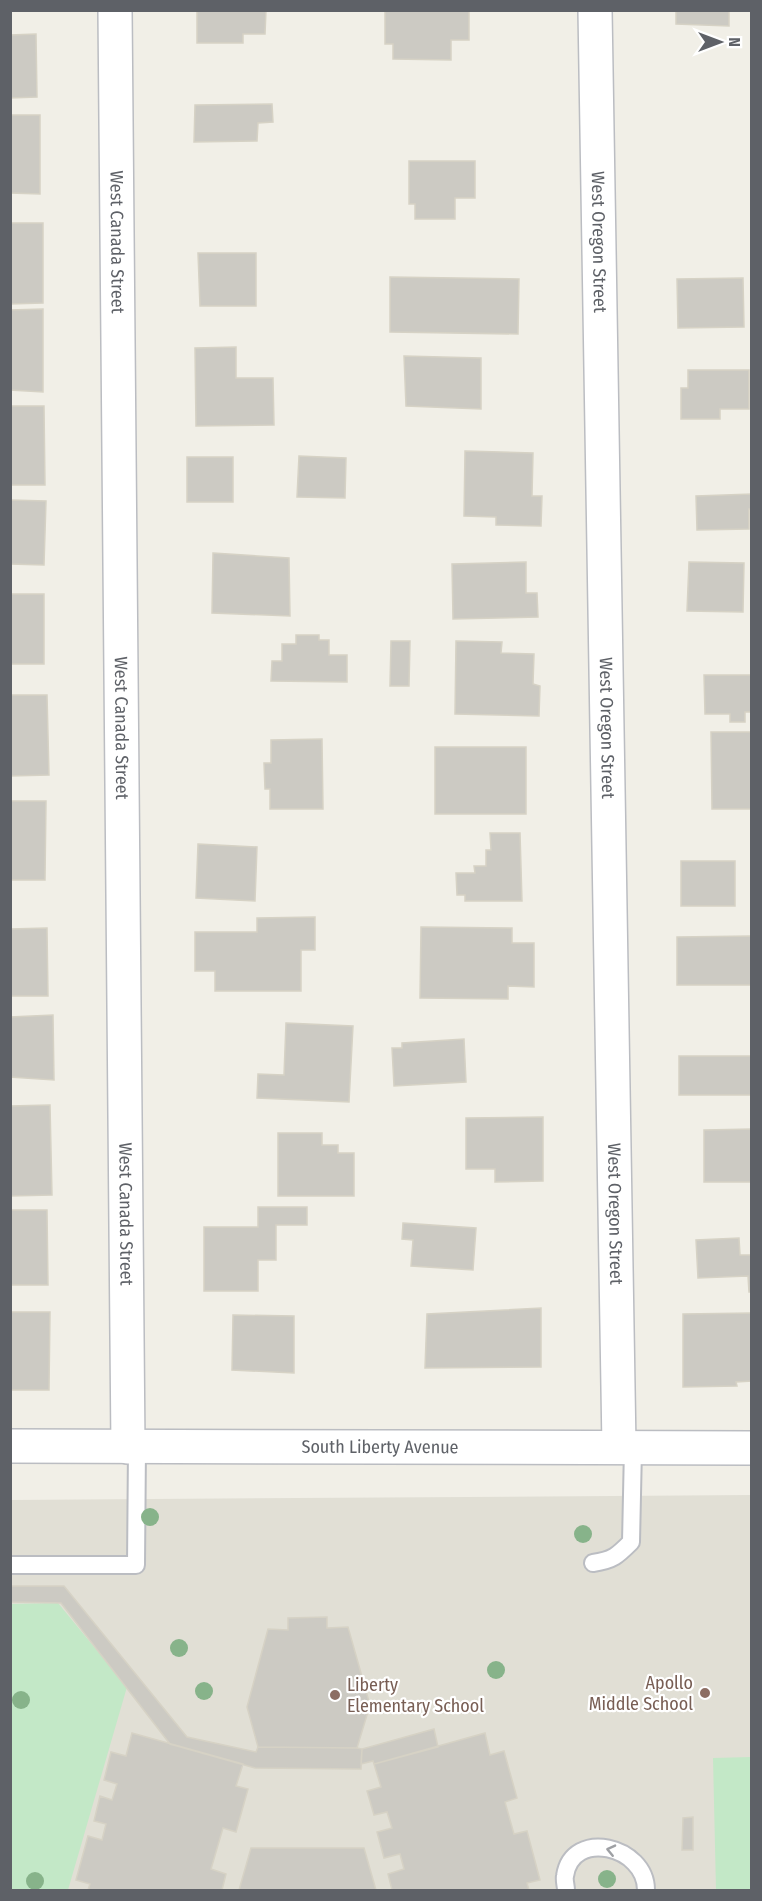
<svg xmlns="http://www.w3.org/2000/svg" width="762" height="1901" viewBox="0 0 762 1901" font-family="'Fira Sans Condensed',sans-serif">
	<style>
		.education { fill: #e1dfd5 }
		.green { fill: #c3e8c7 }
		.building { fill: #cccac3; stroke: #d6d2c5; stroke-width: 1.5 }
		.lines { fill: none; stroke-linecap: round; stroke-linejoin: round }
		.service-casing { stroke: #bbbdc2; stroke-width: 20 }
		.minor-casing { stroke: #bbbdc2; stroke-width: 36 }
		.service { stroke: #fff; stroke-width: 16 }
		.minor { stroke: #fff; stroke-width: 33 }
		.tree { fill: #87b38a }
		.oneway { stroke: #9ea0a4 }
		.education-dot { fill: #8d6e63; stroke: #fff; stroke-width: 2 }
		.labels { text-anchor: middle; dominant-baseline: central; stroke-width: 4.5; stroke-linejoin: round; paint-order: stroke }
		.street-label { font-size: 18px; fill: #5e6167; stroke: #fff }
		.education-label { font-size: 18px; fill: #785e54; stroke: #fff; text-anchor: end }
	</style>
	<rect width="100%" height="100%" fill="#f1efe7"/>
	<path class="education" d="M751 1495V1890H11L10 1500Z"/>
	<path class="green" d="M58 1603 127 1687 68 1890H11L10 1604Z
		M751 1757V1890H716L713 1758Z"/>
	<path class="building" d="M197 10H266L265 34H243V43H197Z
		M385 10H469V40H451V60L393 59V44H385Z
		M676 10H729V26L676 24Z
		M36 34 37 97 10 98V35Z
		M272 104 273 122 258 123 257 141 194 142 195 105Z
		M10 115H40V194L10 193Z
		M409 161H475V198H455V219H415V204H409Z
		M10 223H43V303L10 304Z
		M198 253H256V306H200Z
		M390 277 519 279 518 334 390 332Z
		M743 278 744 327 678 328 677 279Z
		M43 309V392L10 390V310Z
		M236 347V378H273L274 425 196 426 195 348Z
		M404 356 481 358V409L406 406Z
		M688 370H749V409H720V419H681V388H688Z
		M10 406H44L45 485H10Z
		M465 451 533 453 532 496H542L541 526 496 525V517L464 516Z
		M299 456 346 458 345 498 297 497Z
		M187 457H233V502H187Z
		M752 494V509H749V529L697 530 696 496Z
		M10 500 46 501 44 565 10 564Z
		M213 553 289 558 290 616 212 613Z
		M526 562V593H537L538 617 453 619 452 564Z
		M689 562 744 563 743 612 687 611Z
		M10 594H44V664H10Z
		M296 635H319V640H329V655H347V682L271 681 272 661H282V644H296Z
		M391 641H410L409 686H390Z
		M456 641 502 642 501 653 534 654 533 684 540 686 539 716 455 714Z
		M704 675H752V712H745V722H730V714H705Z
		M10 695H47L49 775 10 776Z
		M711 732H752V809H712Z
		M322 739 323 809H270V789H265L264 763H271V740Z
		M435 747H526V814H435Z
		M10 801H46L45 880H10Z
		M490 833H520L522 901H465V895H457L456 873H475L474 866H486V850H491Z
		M198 844 257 847 255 901 196 898Z
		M681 861H735V906H681Z
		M315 917V950H301V991H215V971H195V932H257V918Z
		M421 927 512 928V943H534V987L508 986V999L420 998Z
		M47 928 48 996H10V929Z
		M751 936 752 985H677V937Z
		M53 1015 54 1080 10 1077V1017Z
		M286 1023 353 1026 349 1102 257 1098 258 1074 284 1075Z
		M464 1039 466 1082 394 1086 392 1048H402V1043Z
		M679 1056H752V1095H679Z
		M50 1105 52 1195 10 1196V1106Z
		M543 1117V1181L495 1182V1169H466V1118Z
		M752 1129V1182H704V1130Z
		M278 1133H322V1145H338V1153H354V1196H278Z
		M258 1207H307V1225H276V1260H258V1291H204V1227H258Z
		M10 1210H47L48 1285H10Z
		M403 1223 476 1228 473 1270 411 1266 413 1240 402 1239Z
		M739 1238 740 1255H752V1292H749L748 1276 698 1278 696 1240Z
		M541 1308V1367L425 1368 427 1314Z
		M10 1312H50L49 1390H10Z
		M752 1313V1381L736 1382 737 1386 683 1387V1314Z
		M233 1315 294 1316V1373L232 1370Z
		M10 1586H64L187 1737 256 1752 258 1747 357 1748 362 1749 361 1769 255 1768 170 1744 61 1603 10 1602Z
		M327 1617V1628L348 1627 370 1705 357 1748 258 1747 247 1707 268 1629 288 1630V1618Z
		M434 1729 438 1747 374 1764 373 1761 361 1764 362 1749Z
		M132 1733 243 1764 236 1786 248 1789 236 1832 223 1828 211 1869 226 1874 222 1890H88L90 1884 76 1880 88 1836 102 1840 106 1824 94 1821 100 1796 112 1800 117 1784 104 1780 111 1752 126 1756Z
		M485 1733 490 1755 504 1751 517 1798 505 1802 514 1834 527 1831 540 1880 527 1883 529 1890H392L388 1874 404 1869 400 1854 384 1858 377 1832 392 1828 387 1812 374 1815 367 1791 381 1787 374 1764Z
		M693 1817V1850H682L683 1818Z
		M251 1848H364L376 1890H239Z"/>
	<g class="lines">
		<defs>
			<path id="service" d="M593 1563C613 1560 617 1556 631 1542L633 1448
				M10 1565H136L137 1447
				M566 1890C566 1886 564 1880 565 1876 572 1828 646 1846 646 1890"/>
			<g id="minor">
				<path id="s1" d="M115 10 128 1447"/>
				<path id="s2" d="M595 10 619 1447"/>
				<path id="s3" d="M10 1446 752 1448"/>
			</g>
		</defs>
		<use href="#service" class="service-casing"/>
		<use href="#minor" class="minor-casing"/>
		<use href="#service" class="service"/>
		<use href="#minor" class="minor"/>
	</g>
	<g class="tree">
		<circle cx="150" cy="1517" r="9"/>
		<circle cx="583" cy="1534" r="9"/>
		<circle cx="179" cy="1648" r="9"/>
		<circle cx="496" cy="1670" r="9"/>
		<circle cx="204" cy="1691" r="9"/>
		<circle cx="21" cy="1700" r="9"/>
		<circle cx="607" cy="1879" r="9"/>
		<circle cx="35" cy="1881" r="9"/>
	</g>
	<defs><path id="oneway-chevron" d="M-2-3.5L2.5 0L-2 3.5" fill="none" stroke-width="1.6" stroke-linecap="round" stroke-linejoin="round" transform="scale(1.5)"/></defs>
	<use class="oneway" href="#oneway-chevron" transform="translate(611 1850) rotate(-167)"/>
	<g class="education-dot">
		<circle cx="705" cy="1693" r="6"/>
		<circle cx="335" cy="1695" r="6"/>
	</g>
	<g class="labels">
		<g class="street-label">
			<text stroke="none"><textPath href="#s1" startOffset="232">West Canada Street</textPath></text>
			<text stroke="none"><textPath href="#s2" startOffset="232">West Oregon Street</textPath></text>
			<text stroke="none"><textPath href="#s1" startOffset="718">West Canada Street</textPath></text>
			<text stroke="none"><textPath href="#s2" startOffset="718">West Oregon Street</textPath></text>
			<text stroke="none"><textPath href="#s1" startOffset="1204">West Canada Street</textPath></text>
			<text stroke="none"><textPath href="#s2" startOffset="1204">West Oregon Street</textPath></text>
			<text stroke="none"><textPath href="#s3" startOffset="370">South Liberty Avenue</textPath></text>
		</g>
		<g class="education-label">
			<text x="693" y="1683">Apollo<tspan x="693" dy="21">Middle School</tspan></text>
			<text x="347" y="1685" text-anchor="start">Liberty<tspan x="347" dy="21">Elementary School</tspan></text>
		</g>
	</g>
	<rect width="762" height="1901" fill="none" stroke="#5e6167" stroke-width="24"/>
	<g transform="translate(720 42) rotate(90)" stroke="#ffffff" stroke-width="4.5" paint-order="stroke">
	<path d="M0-4.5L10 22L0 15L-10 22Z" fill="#5e6167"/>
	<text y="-9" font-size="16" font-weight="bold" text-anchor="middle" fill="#5e6167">N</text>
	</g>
</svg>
